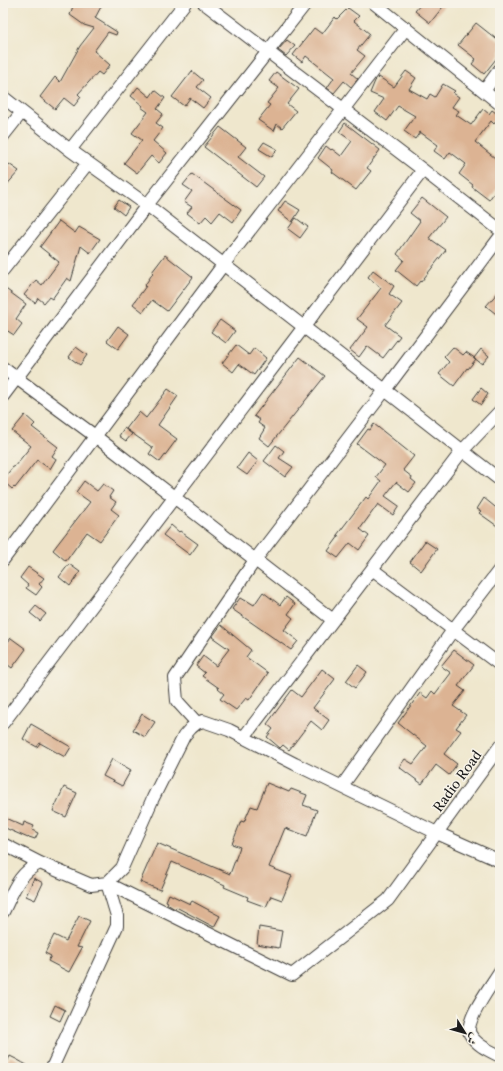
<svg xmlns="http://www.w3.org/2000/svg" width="503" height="1071" viewBox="0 0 503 1071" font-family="'Libre Caslon Text',Amiri,serif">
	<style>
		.building { fill: #dcb393 }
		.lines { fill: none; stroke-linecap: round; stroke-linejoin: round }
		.street-casing { stroke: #3c3a37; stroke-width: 14 }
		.street { stroke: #fff; stroke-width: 12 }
		.labels { text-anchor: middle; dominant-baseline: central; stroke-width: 3; stroke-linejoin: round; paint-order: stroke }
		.street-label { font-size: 13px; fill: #1c1c1c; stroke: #f7f3e8 }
	</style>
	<rect width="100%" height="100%" fill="#f7f3e8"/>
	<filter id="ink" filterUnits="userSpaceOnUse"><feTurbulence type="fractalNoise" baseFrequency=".025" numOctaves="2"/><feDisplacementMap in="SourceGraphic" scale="8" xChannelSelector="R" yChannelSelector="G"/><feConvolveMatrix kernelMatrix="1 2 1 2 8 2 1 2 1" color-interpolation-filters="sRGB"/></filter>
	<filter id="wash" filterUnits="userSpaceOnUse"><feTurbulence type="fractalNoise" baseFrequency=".012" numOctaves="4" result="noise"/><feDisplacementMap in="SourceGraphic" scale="16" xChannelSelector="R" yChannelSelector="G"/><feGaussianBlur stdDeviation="0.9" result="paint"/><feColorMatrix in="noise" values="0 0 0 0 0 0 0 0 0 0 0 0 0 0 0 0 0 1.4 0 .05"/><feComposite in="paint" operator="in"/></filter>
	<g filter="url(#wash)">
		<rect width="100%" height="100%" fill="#efe7cd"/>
		<g id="blocks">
			<path class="building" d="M74 3H103L95 18 117 32 116 35 108 32 94 51 110 65 102 75 98 72 78 94 81 97 74 106 64 98 55 109 40 97 55 77 60 82 80 46 94 28 84 25 70 15Z
				M422 3H446L430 23 415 11Z
				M348 8 359 16 354 21 370 34 357 50 365 56 351 73 358 79 351 87 344 81 334 93 327 88 334 78 306 56 302 62 293 55 314 28 322 34 335 17 337 19Z
				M476 23 500 42V54L484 74 472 64 476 59 458 45Z
				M287 40 295 46 286 56 278 50Z
				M192 71 203 80 197 87 211 98 203 108 190 98 184 106 172 97Z
				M406 71 416 78 409 89 427 99 430 94 435 97 443 84 455 91 453 93 459 97 452 107 459 111 456 115 471 125 483 109 489 114 492 110 500 116 494 124 491 121 475 142 500 162V184L489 200 472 187 473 185 459 174 466 164 450 152 445 159 434 151 438 145 420 132 415 139 404 131 415 116 398 106 387 121 375 112 384 99 370 93 375 81 379 77 394 87Z
				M276 72 299 89 287 104 296 111 282 128 277 124 274 131 258 120 270 105 267 103 279 88 269 81Z
				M138 87 150 97 155 90 165 98 157 109 163 114 156 123 163 128 153 141 167 153 159 163 151 156 137 173 124 163 142 140 132 133 148 112 141 107 143 106 131 96Z
				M345 123 380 150 367 168 371 171 356 190 332 172 333 170 318 158 326 146 331 150 332 149 341 156 352 141 339 132Z
				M220 127 246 147 238 157 264 177 256 187 204 147Z
				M264 142 277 149 272 157 259 149Z
				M9 164 19 171 3 189V171Z
				M192 174 241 210 233 222 220 212 212 222 206 216 200 223 187 213 192 207 184 202 192 191 183 185Z
				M422 198 446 217 429 238 446 250 421 282 420 281 416 286 396 270 404 260 397 254 420 221 410 213Z
				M119 200 129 207 124 215 114 207Z
				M285 201 300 210 292 222 278 211Z
				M296 218 308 227 300 238 288 229Z
				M59 221 75 233 79 227 100 239 90 253 81 246 71 281 67 278 52 299 49 297 44 303 38 298 35 303 24 295 36 280 42 285 59 262 40 247Z
				M165 255 193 277 167 311 152 300 143 312 133 304 146 286 145 285 153 273 152 272Z
				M373 270 394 286 389 294 402 303 385 325 400 336 383 358 367 346 359 357 350 350 368 327 357 319 381 288 368 277Z
				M3 287 26 304 16 319 22 324 14 335 3 328Z
				M500 290V317L486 306Z
				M220 320 235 331 226 343 211 332Z
				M118 326 129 334 118 349 107 341Z
				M236 345 249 355 254 348 266 358 254 375 239 364 233 372 222 363Z
				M76 347 87 355 80 365 69 357Z
				M453 347 463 355 466 352 476 359 468 369 467 368 454 386 439 374 449 362 444 357Z
				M481 349 489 356 482 364 474 358Z
				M300 357 325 376 269 446 259 438 265 428 258 423 260 420 254 416Z
				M481 388 488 394 481 405 473 399Z
				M168 389 178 396 158 425 177 439 160 462 149 454 153 448 126 429 139 412 146 418Z
				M25 415 35 424 32 427 58 447 52 456 56 459 50 469 37 460 15 488 14 487 12 489 3 481V479L13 467H14L31 446 12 431Z
				M374 424 414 456 403 470 412 477 411 479 416 483 409 492 396 482 385 496 399 506 393 515 378 504 360 529 369 536 359 550 350 543 338 558 328 551 339 536 337 535 366 497 368 499 381 481 376 477 385 465 357 444 368 429 370 430Z
				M124 428 132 434 126 441 119 436Z
				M276 445 284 451 279 458 293 467 285 477 264 461Z
				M248 453 258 461 247 475 237 468Z
				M84 481 97 491 103 484 113 491 109 497 116 502 111 509 119 515 100 541 87 532 66 561 53 550 90 502 76 492Z
				M484 498 500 511V528L479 513 481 511 477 509Z
				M171 525 179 532 180 531 198 544 190 555 163 535Z
				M425 541 437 549 421 571 410 562Z
				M69 564 80 572 70 586 59 577Z
				M28 567 44 578 39 584 42 587 36 595 26 588 28 585 20 578Z
				M263 592 280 605 286 597 295 604 288 614 293 618 284 630 298 641 291 650 232 609 240 598 245 601 246 600 254 605Z
				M36 606 46 614 40 621 30 613Z
				M221 625 251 650 246 657 268 673 249 700 246 698 236 710 220 699 224 694 218 689 219 688 202 676 205 673 196 666 203 656 216 666 229 649 212 637Z
				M11 638 26 649 12 668 3 661V648Z
				M454 650 474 665 458 686 465 691 453 706 466 715 456 728 461 731 444 754 457 764 449 775 436 765 422 784 399 767 405 759 413 764 427 746 398 723 420 693 427 698 432 691 435 694 451 673 441 666Z
				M358 665 367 672 355 688 346 681Z
				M322 669 335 679 313 708 329 720 322 730 311 721 289 750 283 745 280 748 267 737 273 729 267 724 292 690 301 697Z
				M142 714 155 722 145 737 133 730Z
				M31 724 71 747 65 757 40 743 37 747 23 739Z
				M112 759 131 770 122 786 103 776Z
				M267 783 289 792 291 789 307 795 303 805 317 810 307 836 285 828 269 867 292 876 282 900 271 896 266 907 247 900 248 897 224 887 225 885 172 862 160 890 140 882 157 843 230 874 240 847 232 844 241 821 244 822 251 806 257 808Z
				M64 787 77 793 66 817 53 811Z
				M3 817 23 826 24 822 34 826 32 830 38 833 35 839 29 837 28 838 3 827Z
				M34 878 43 883 35 900 26 896Z
				M169 894 190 904 192 901 220 916 214 927 176 907 175 909 167 904 168 902 166 901Z
				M79 916 90 921 77 947 82 948 69 972 48 961 51 956 45 953 54 935 66 941Z
				M259 927 282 931 279 948 257 944Z
				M55 1005 65 1010 60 1021 50 1016Z
				M10 1056 16 1059 32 1068H4Z"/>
		</g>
	</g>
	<g filter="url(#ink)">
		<use href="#blocks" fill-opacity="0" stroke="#3c3a37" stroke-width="1"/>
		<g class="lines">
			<defs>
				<path id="street" d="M204 3 423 170 500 230
					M374 3 500 104
					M484 91 500 69
					M3 97 70 150 147 205 3 396
					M3 136 22 112
					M70 150 185 3
					M500 237 385 390 500 480
					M3 270 88 163
					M3 368 95 436 333 620
					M3 560 223 265 406 28
					M372 569 500 665
					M3 723 423 170
					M197 723 177 701 175 678 255 560 385 390 147 205 306 3
					M244 737 462 451 500 411
					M342 786 453 630 500 569
					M3 844 40 863 91 885 107 883 292 975 388 900 500 746
					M107 883 122 868 153 798 184 736 191 728 197 723 203 721 229 730 295 764 437 833 500 861
					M3 912C13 892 18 873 40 863
					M500 971C493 983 464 1021 470 1034 476 1045 490 1051 500 1056
					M52 1068 117 926V916L107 883"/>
			</defs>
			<use href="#street" class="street-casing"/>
			<use href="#street" class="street"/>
		</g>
	</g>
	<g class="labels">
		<g class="street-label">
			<text transform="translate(457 781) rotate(-54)">Radio Road</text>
		</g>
	</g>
	<rect width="503" height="1071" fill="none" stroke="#f7f3e8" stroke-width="16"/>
	<g transform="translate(465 1033) rotate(127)" stroke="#f7f3e8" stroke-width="3" paint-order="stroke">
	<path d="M0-3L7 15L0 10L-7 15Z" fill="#1c1c1c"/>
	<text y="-6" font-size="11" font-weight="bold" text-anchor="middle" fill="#1c1c1c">ش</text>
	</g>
</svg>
